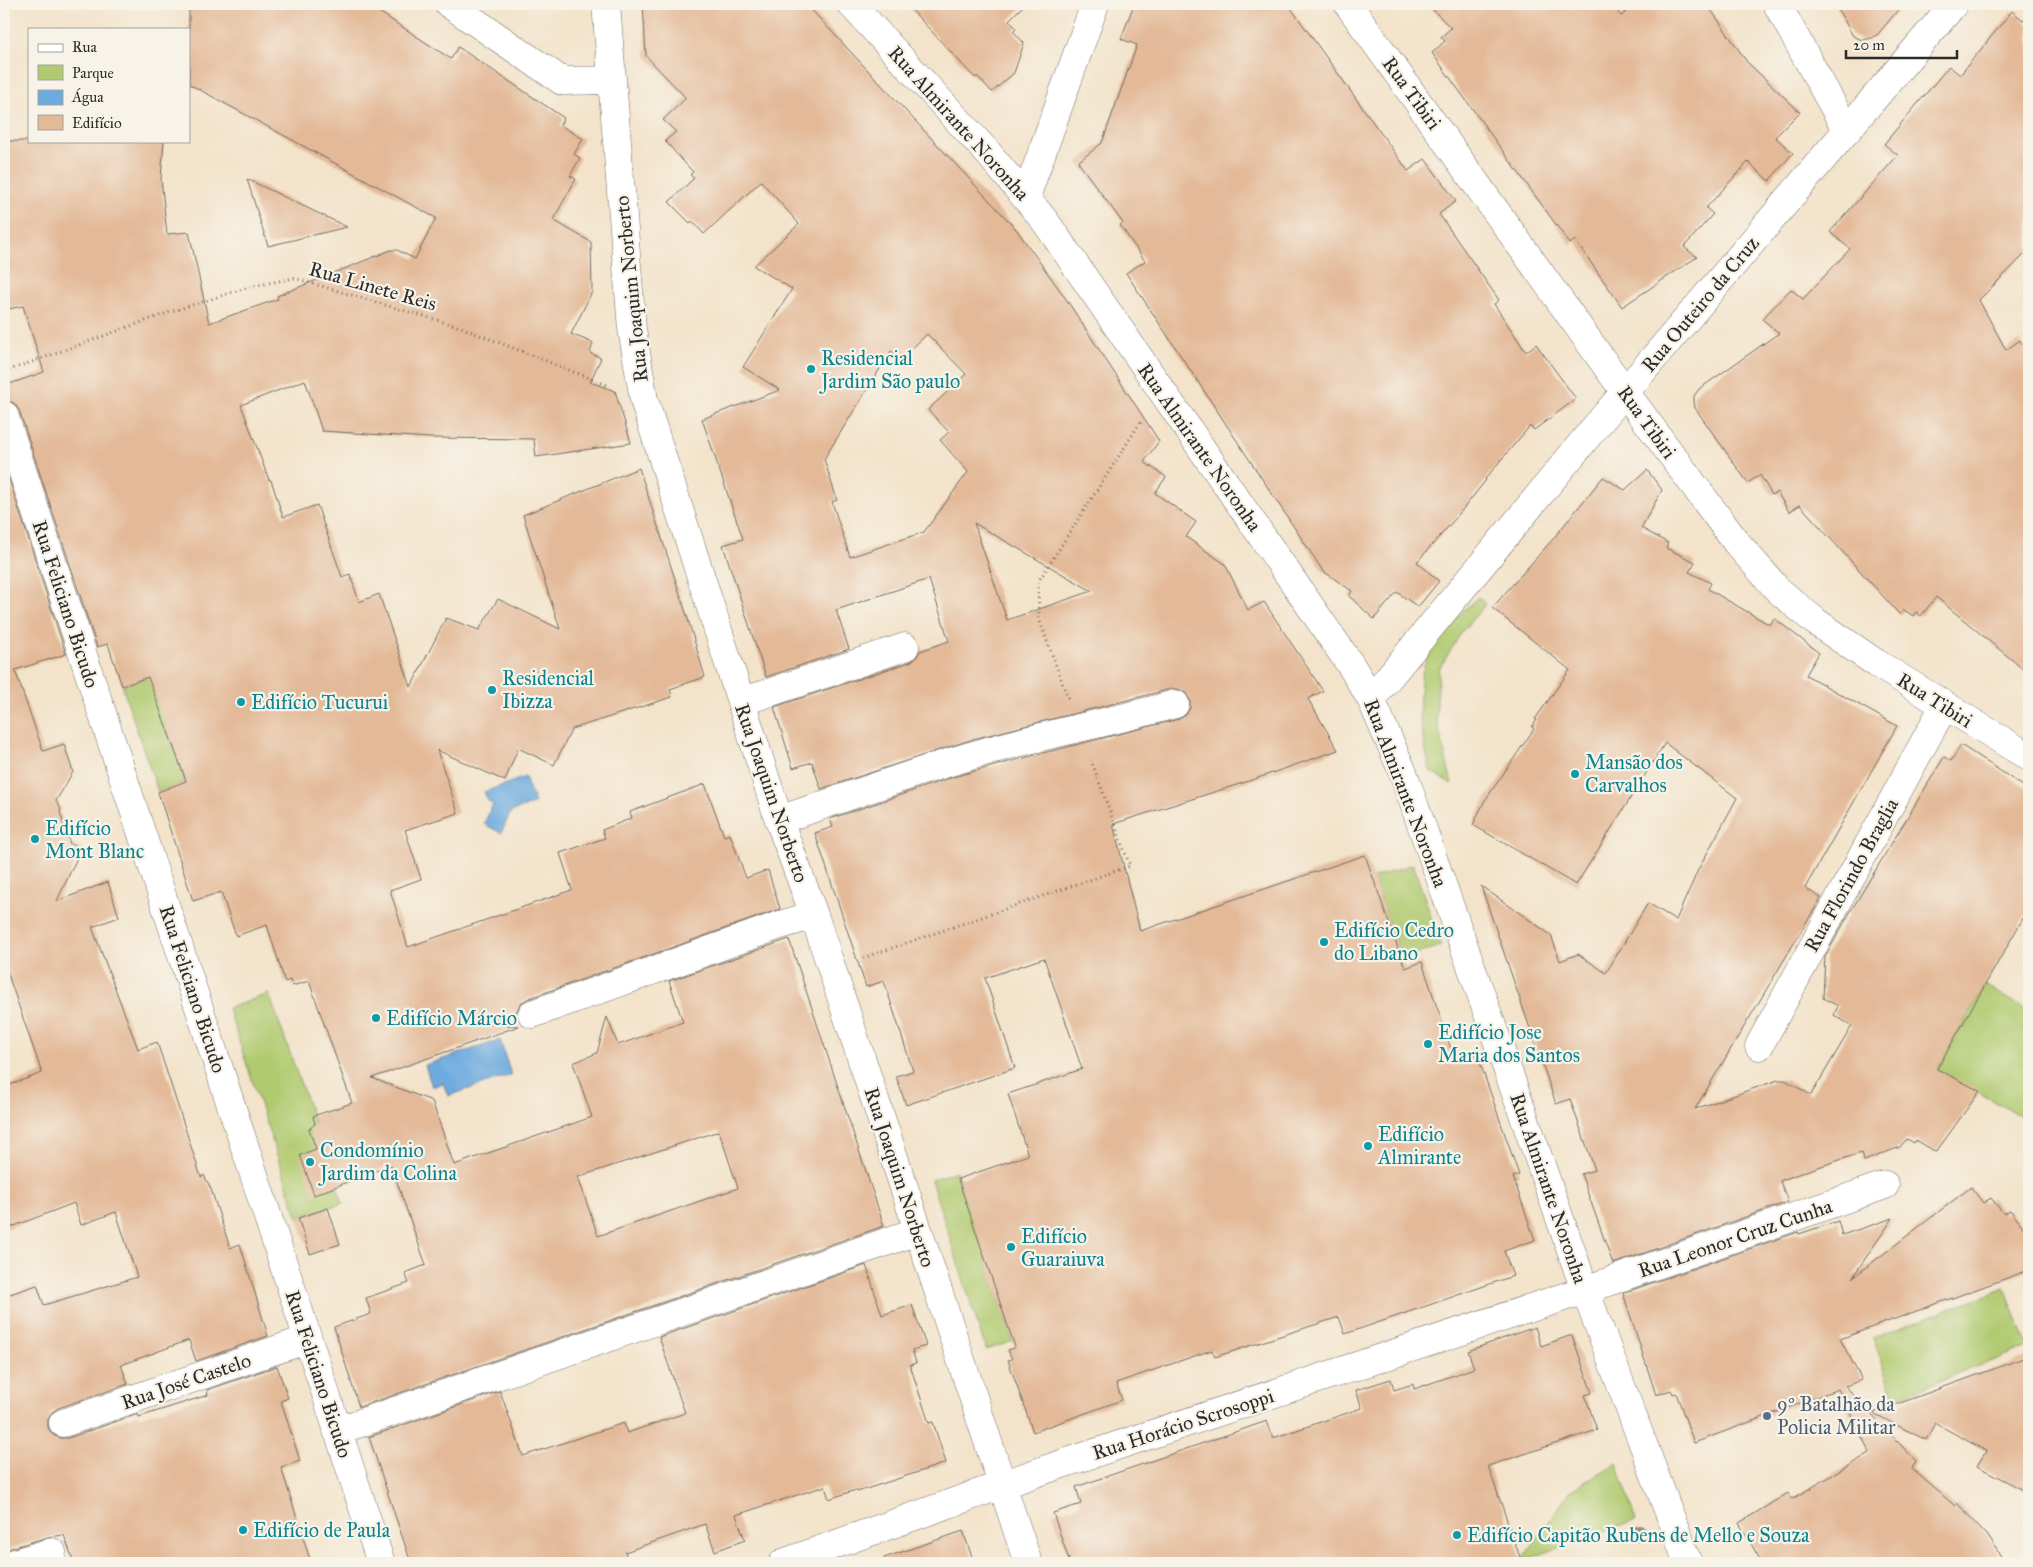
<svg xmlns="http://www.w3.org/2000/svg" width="2033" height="1567" viewBox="0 0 2033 1567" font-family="'IM FELL Great Primer',serif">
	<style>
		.green { fill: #b0ca70; stroke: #6e7a4e }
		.water { fill: #6daadf; stroke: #4c6a85 }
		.building { fill: #e3b998; fill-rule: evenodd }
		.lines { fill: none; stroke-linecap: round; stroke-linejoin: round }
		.minor-casing { stroke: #716b63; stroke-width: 29 }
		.path { stroke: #716b63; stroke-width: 3; stroke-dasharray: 1 4; stroke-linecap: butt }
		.minor { stroke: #fff; stroke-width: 28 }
		.tree { fill: #97947c }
		.culture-dot { fill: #0f9aa8; stroke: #f7f3e8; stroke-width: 2 }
		.service-dot { fill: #5c6f8a; stroke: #f7f3e8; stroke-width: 2 }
		.labels { text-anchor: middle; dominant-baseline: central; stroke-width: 4.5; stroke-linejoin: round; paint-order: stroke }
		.street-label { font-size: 20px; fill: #2b2b2b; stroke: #f7f3e8 }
		.culture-label { font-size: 20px; fill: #0d838f; stroke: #f7f3e8; text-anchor: start }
		.service-label { font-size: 20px; fill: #4e5e75; stroke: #f7f3e8; text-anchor: start }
	</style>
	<rect width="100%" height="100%" fill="#f7f3e8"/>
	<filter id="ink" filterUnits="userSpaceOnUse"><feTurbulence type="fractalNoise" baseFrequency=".02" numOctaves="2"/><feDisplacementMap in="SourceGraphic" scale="10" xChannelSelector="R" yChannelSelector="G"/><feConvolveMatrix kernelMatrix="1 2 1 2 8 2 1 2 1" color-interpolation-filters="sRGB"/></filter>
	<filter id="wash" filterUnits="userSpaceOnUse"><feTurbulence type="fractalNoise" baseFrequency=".0096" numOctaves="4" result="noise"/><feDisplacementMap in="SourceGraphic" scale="20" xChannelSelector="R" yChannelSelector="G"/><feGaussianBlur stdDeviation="1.12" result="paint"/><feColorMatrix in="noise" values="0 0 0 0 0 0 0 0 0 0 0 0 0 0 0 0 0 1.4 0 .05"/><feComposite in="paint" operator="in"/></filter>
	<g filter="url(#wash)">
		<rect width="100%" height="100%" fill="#f3e3ca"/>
		<path class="green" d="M1478 597 1486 604 1463 630 1439 669 1436 717 1452 784 1430 771C1427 754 1421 735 1420 717 1419 703 1420 672 1426 660 1437 635 1458 615 1478 597Z
			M149 677 186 781 158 792 122 686Z
			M1413 864 1441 946 1402 959 1373 878Z
			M1985 985 2029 1011V1121L1937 1069Z
			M269 994 343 1203 298 1218 228 1008Z
			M956 1171 1013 1341 986 1350 931 1180Z
			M2005 1288 2028 1347 1895 1398 1873 1338Z
			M1617 1463 1636 1521 1521 1561 1571 1490Z"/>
		<path class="water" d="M525 777 535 803 511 812 501 833 484 824 493 804 488 801 484 792Z
			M500 1040 511 1075 448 1096 443 1083 432 1087 425 1065Z"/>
		<g id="blocks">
			<path class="building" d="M189 4H367L451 59 458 47 564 118 560 125 583 139 574 154 580 158 570 176 576 179 553 220 591 242 592 292 571 334 593 343 590 353 601 358 590 382 615 391 631 443 536 457 534 439 430 438 322 431 305 380 241 405 269 480H271L283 517 317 505 342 577 350 574 359 602 379 594 411 687 446 618 479 630 498 599 560 629 523 515 639 468 687 616 705 677 670 689 672 697 572 729 554 765 518 748 505 781 437 750 458 813 405 830 421 879 390 890 408 947 572 890 560 853 605 838 602 830 632 818 630 812 705 784 724 836 730 834 746 878 768 870 780 909 527 999 520 1004 517 1011 480 1023 519 1026 372 1078 432 1101 454 1165 592 1117 573 1063 597 1053 607 1017 618 1045 683 1022 669 981 789 939 884 1226 359 1407 334 1327 371 1314 366 1298 409 1283 405 1273 426 1265 391 1165 314 1195 300 1155 316 1149 309 1129 315 1124 313 1116 352 1103 309 981 292 986 290 980 285 982 267 925 236 936 221 892 193 901 158 792 186 781 148 677 122 686 108 644 97 647 19 410 14 403 4 400V386L44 372 23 306 4 310V141H164L161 179 167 234 189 232 209 323 278 299 277 296 391 250H397L415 259 436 218 189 84ZM719 1131 738 1188 598 1236 578 1177Z
				M643 4H806L1016 229 1064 296 1159 441 1144 462 1166 477 1155 493 1196 522 1186 537 1225 564 1248 610 1264 602 1323 691 1308 699 1338 750 1252 780 1113 824 1140 931 1365 855 1405 968 1422 962 1455 1061 1477 1054 1512 1155 1519 1175 1513 1177 1535 1240 1504 1251 1513 1276 1345 1334 1339 1317 1215 1357 1212 1350 1116 1383 1122 1400 1033 1432 1008 1360 1012 1359 1008 1350 1015 1347 958 1179 1028 1155 1008 1094 1082 1069 1044 958 985 978 1015 1068 906 1105 896 1076 913 1071 884 981 866 987 815 833 833 827 830 819 953 777 1031 756 1179 719 1186 715 1190 708V700L1186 693 1178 689H1171L973 739 821 789 812 762 793 768 774 707 910 662 916 658 920 651 949 641 929 579 836 610 849 649 766 677 723 545 743 539 702 419 780 390 743 367 792 289 754 266 799 224 761 181 704 234 692 221 690 223 669 202 694 178 690 175 693 172 665 141 676 132 663 120 686 98 646 56ZM927 334 966 374 928 410 949 432 940 440 968 472 924 532 850 557 832 502 837 500 824 459 891 351 902 358ZM974 523 1092 591 1007 620Z
				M906 4H1025L1009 20 1016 28 1013 31 1024 43 1014 73 992 92 977 76 975 78Z
				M1134 4H1288L1408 171 1425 159 1456 201 1439 214 1499 300 1494 304 1526 352 1536 344 1576 399 1534 430 1530 426 1485 479 1486 480 1455 519 1417 562 1439 581 1418 607 1397 592 1374 619 1349 596 1352 591 1323 571 1126 273 1145 261 1120 225 1123 223 1078 162 1102 143 1137 45 1121 39Z
				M1427 4H1612L1621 16 1637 4H1707L1747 62 1800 112 1775 137 1793 153 1769 181 1748 162 1706 208 1713 214 1684 247 1697 257 1622 307 1575 240 1570 244 1432 53 1445 41 1441 37 1451 28Z
				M1835 4H1903L1878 34 1872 38 1862 40 1853 36Z
				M2012 11 2029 25V250L1979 300 2006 350 2020 340 2029 360V674L1936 597 1921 616 1916 612 1913 616 1904 610 1900 615 1800 505 1789 512 1777 492 1772 495 1760 475 1748 483 1695 408 1694 402V396L1699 389 1779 333 1762 319 1791 289 1803 299 1850 249 1830 232 1898 155 1884 144 1949 66 1960 75Z
				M247 179 347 227 268 246Z
				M4 464 66 654 15 670 43 751 64 744 73 772 56 801 61 809 60 812 70 844 82 847 57 901 108 882 119 917 92 927 138 1049 157 1042 201 1177 204 1175 211 1189 230 1248 240 1244 268 1336 196 1361 189 1340 121 1365 128 1384 58 1408 51 1413 48 1420V1428L53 1435 60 1438H68L138 1414 139 1417 208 1395 207 1390 277 1366 288 1398 281 1401 300 1461 281 1467 311 1563H74L64 1535 48 1537 11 1548 4 1552V1296L37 1285 44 1305 137 1277 116 1212 81 1225 74 1203 4 1230V1087L42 1073 4 963Z
				M1647 470 1662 490 1641 528 1668 543 1666 548 1695 562 1689 572 1711 583 1708 589 1770 625 1774 618 1819 653 1806 675 1897 726 1805 888 1821 898 1695 1109 1778 1080H1785L1811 1095 1852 1026 1834 1015 1838 1006 1823 998 1825 957 1849 914 1944 757 1951 761 1961 745 2029 790V908L1937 1069 1980 1091 1936 1152 1916 1140 1914 1143 1907 1139 1900 1147 1864 1161 1861 1153 1806 1171 1780 1181 1788 1202 1613 1264 1581 1174 1595 1170 1570 1099 1556 1104 1481 886 1551 935 1560 961 1578 954 1606 973 1648 903 1676 920 1698 870 1737 798 1665 743 1576 885 1473 825 1484 802 1534 729 1532 727 1537 720 1535 719 1570 670 1492 608 1553 539 1603 477 1625 490Z
				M1971 1187 1983 1203 1991 1198 2004 1214 2010 1210 2029 1235V1270L1840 1339 1862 1380 1845 1386 1916 1461 1912 1469 1955 1506 1957 1503 1988 1536 2005 1563H1762L1739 1523 1788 1493 1792 1499 1870 1453 1838 1389 1694 1443 1676 1393 1673 1394 1671 1390 1656 1395 1623 1293 1798 1232 1799 1234 1838 1221 1842 1235 1893 1218 1852 1278Z
				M328 1208 340 1244 310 1254 298 1218Z
				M866 1265 882 1315 912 1305 926 1346 912 1350 916 1363 910 1365 929 1423 933 1422 946 1463 857 1492 856 1490 829 1499 825 1486 736 1515 745 1540 715 1551 705 1524 625 1552 629 1563H411L369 1437 500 1391 523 1456 624 1423 627 1433 685 1413 659 1337Z
				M1535 1327 1541 1346 1572 1335 1592 1393 1585 1395 1597 1430 1488 1466 1522 1563H1070L1053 1513 1081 1504 1076 1487 1267 1421 1273 1438 1362 1408 1356 1390 1391 1379 1394 1390 1413 1384 1414 1389 1474 1368 1468 1351Z
				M2029 1356V1493L1977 1466 1986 1451 1935 1423 1926 1440 1873 1413Z
				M963 1531 974 1563H885L884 1558Z"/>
		</g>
	</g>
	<g filter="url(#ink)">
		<use href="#blocks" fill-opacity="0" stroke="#716b63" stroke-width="1"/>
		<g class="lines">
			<defs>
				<path id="minor" d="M449 4 562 81 611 80
					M606 4 632 329 644 400 779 820 814 915 1028 1563
					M851 4 988 153 1045 221 1352 667 1371 699 1402 770 1585 1290 1688 1563
					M1348 4 1625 392 1736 542 1778 590 1816 622 1876 663 2029 757
					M1777 4 1847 131
					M1026 197 1095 4
					M4 415 308 1339 381 1563
					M1371 699 1591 432 1954 4
					M741 702 905 647
					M779 820C855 795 929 766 1006 746 1062 731 1119 720 1175 704
					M532 1014 777 926 814 915
					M1759 1046 1944 706
					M63 1423 308 1339
					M337 1431 918 1231
					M15 1563 52 1552
					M783 1563 1047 1469 1585 1290 1885 1185"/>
			</defs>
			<use href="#minor" class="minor-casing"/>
			<path class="path" d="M4 372 170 312 249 287 294 278 460 327 607 385
				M1068 698 1039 619 1038 582 1142 420
				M863 958 1130 866 1091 760"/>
			<use href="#minor" class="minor"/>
		</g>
		<circle class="tree" cx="1639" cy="1533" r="8"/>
	</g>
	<g class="culture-dot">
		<circle cx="811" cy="369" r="5"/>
		<circle cx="492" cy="690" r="5"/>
		<circle cx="241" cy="702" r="5"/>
		<circle cx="1575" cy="774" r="5"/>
		<circle cx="35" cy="839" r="5"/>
		<circle cx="1324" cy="942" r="5"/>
		<circle cx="376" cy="1018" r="5"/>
		<circle cx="1428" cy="1044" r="5"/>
		<circle cx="1368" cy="1146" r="5"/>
		<circle cx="310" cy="1162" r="5"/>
		<circle cx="1011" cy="1247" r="5"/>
		<circle cx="243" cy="1530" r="5"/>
		<circle cx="1457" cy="1535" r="5"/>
	</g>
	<circle class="service-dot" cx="1767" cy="1416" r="5"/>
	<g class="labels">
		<g class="street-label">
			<text transform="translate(1412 93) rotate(54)">Rua Tibiri</text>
			<text transform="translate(959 123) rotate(48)">Rua Almirante Noronha</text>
			<text transform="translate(373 286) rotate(16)">Rua Linete Reis</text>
			<text transform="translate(631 289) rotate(-96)">Rua Joaquim Norberto</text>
			<text transform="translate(1700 304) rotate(-50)">Rua Outeiro da Cruz</text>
			<text transform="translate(1647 422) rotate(54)">Rua Tibiri</text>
			<text transform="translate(1200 447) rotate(55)">Rua Almirante Noronha</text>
			<text transform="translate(66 604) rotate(72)">Rua Feliciano Bicudo</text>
			<text transform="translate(1935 700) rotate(32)">Rua Tibiri</text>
			<text transform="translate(772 793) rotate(71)">Rua Joaquim Norberto</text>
			<text transform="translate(1406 793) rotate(69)">Rua Almirante Noronha</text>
			<text transform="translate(1851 875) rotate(-61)">Rua Florindo Braglia</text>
			<text transform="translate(193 989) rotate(72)">Rua Feliciano Bicudo</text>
			<text transform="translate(900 1177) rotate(72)">Rua Joaquim Norberto</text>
			<text transform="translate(1549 1188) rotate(71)">Rua Almirante Noronha</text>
			<text transform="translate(1735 1238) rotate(-19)">Rua Leonor Cruz Cunha</text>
			<text transform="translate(319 1374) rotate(72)">Rua Feliciano Bicudo</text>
			<text transform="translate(186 1381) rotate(-19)">Rua José Castelo</text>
			<text transform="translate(1183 1424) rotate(-18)">Rua Horácio Scrosoppi</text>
		</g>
		<g class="culture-label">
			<text x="821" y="358">Residencial<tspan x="821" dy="23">Jardim São paulo</tspan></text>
			<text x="502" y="678">Residencial<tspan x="502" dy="23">Ibizza</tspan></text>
			<text x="251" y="702">Edifício Tucurui</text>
			<text x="1585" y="762">Mansão dos<tspan x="1585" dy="23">Carvalhos</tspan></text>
			<text x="45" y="828">Edifício<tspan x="45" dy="23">Mont Blanc</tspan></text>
			<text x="1334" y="930">Edifício Cedro<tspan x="1334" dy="23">do Libano</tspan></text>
			<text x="386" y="1018">Edifício Márcio</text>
			<text x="1438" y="1032">Edifício Jose<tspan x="1438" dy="23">Maria dos Santos</tspan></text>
			<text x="1378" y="1134">Edifício<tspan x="1378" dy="23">Almirante</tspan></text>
			<text x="320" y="1150">Condomínio<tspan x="320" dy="23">Jardim da Colina</tspan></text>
			<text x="1021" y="1236">Edifício<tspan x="1021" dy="23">Guaraiuva</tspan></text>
			<text x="253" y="1530">Edifício de Paula</text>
			<text x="1467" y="1535">Edifício Capitão Rubens de Mello e Souza</text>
		</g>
		<g class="service-label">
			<text x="1777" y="1404">9º Batalhão da<tspan x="1777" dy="23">Policia Militar</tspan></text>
		</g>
	</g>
	<rect width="2033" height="1567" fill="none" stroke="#f7f3e8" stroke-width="20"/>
	<rect x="28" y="28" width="162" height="115" fill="#f7f3e8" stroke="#a5a39c"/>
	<rect x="38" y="44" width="25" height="8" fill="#ffffff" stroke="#a5a39c"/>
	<text x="72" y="52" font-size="15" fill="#2b2b2b">Rua</text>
	<rect x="38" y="65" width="25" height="15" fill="#b0ca70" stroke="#a5a39c"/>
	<text x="72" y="78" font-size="15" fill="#2b2b2b">Parque</text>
	<rect x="38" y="90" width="25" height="15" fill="#6daadf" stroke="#a5a39c"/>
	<text x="72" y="102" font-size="15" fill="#2b2b2b">Água</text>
	<rect x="38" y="115" width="25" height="15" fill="#e3b998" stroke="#a5a39c"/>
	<text x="72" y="128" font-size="15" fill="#2b2b2b">Edifício</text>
	<path d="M1846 50v8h111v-8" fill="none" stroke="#2b2b2b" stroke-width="2.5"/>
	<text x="1853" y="50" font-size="15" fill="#2b2b2b" stroke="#f7f3e8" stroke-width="4" paint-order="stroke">20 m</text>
</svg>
